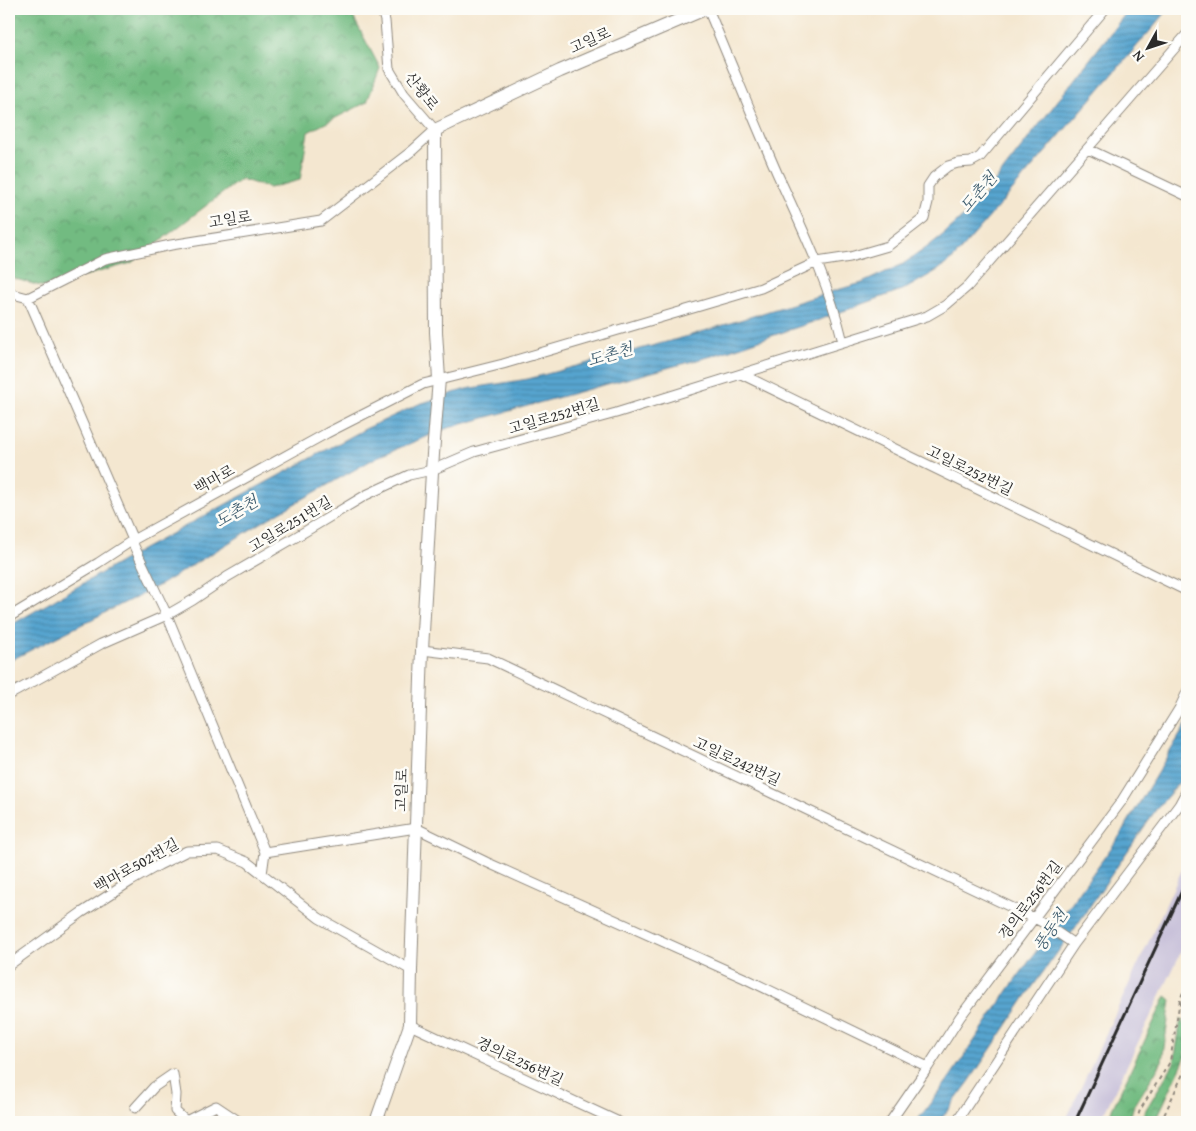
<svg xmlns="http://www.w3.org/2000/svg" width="1196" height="1131" viewBox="0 0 1196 1131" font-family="'Gentium Book Plus','Noto Serif KR',serif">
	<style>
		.industrial { fill: #c7c0d9 }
		.forest { fill: url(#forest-crowns); stroke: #4e7356 }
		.water { fill: url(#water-rules); stroke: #40687d }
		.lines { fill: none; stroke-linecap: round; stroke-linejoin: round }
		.street-casing { stroke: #90897e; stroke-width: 11 }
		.secondary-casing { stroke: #90897e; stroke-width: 14 }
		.path { stroke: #90897e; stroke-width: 2; stroke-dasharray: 4 4; stroke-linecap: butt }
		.street { stroke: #fff; stroke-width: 9 }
		.secondary { stroke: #fff; stroke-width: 12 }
		.rail { stroke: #2b2b2b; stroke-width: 3 }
		.labels { text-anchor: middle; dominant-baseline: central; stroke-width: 5; stroke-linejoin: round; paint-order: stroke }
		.street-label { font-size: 15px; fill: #2b2b2b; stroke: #fdfcf7 }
		.water-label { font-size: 16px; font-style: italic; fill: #3c5b6d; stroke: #fdfcf7 }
	</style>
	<defs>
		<pattern id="forest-crowns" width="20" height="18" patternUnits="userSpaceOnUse" patternTransform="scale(1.25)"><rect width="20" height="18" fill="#72bb81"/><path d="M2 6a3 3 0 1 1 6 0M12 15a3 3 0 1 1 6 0" fill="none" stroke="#5e986a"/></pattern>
		<pattern id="water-rules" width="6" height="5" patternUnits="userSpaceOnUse" patternTransform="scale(1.25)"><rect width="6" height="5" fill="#56a4cf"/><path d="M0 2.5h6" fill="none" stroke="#4786a8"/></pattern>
	</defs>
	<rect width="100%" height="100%" fill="#fdfcf7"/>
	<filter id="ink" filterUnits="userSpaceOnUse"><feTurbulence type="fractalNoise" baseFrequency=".02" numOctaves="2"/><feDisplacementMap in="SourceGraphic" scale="10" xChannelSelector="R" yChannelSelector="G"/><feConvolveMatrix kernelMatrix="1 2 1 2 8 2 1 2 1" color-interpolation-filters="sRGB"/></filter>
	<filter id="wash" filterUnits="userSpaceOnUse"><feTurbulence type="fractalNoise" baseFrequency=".0096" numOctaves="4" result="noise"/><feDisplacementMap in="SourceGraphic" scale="20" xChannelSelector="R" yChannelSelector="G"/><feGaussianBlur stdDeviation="1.12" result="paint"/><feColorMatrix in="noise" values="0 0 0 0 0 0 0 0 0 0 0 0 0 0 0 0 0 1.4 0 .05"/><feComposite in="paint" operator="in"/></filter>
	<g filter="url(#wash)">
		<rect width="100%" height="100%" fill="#f4e7d0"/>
		<path class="industrial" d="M1187 859V939L1175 965 1100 1122H1065Z"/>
		<path class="forest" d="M9 9H349L380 68 367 102 308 132 300 180 269 188 241 179 131 263 44 287 9 277Z
			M1166 996 1171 1000 1162 1061 1133 1108 1129 1122H1106Z
			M1181 1018 1187 1033 1185 1058 1155 1122H1142L1145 1111 1174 1063Z"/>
		<path class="water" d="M1129 9H1169L954 258 938 270 907 288 816 321 712 356 600 386 448 428 377 457 266 520 160 585 9 661V626L143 549 365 429 419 404 466 389 528 379 685 337 837 290 862 283 903 264 926 248 944 234 966 214 986 193Z
			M1187 723V773L1155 811 1073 931 1031 989 969 1082 939 1122H916L948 1080 1009 989 1119 837Z"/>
	</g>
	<g filter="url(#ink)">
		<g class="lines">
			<defs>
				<path id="street" d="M708 9C731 63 753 118 777 173 802 228 829 283 843 342
					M1088 149 1187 196
					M9 293 28 298 105 259 171 245 321 221 413 150 435 130 404 94 389 69 385 21 382 9
					M28 298 133 540 134 546 167 615 265 852 262 874
					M741 374 1187 591
					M9 617 98 563 133 540 327 433 423 384 503 364 761 288 817 262 850 257 888 246 924 218 928 202V186L934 177 948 166 958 163 971 162 980 157 1105 9
					M422 650 488 658 1034 918 1042 922 1074 944
					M9 695 101 644 167 615 193 600 227 577 306 531 366 495 409 475 432 470 474 452 616 413 927 316 946 305 968 286 1187 34
					M265 852 416 828 486 862 744 978 928 1067
					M9 965 81 913 131 881 159 865 187 851 218 850 247 862 319 918 411 970
					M410 1025 619 1122
					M135 1108 154 1087 173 1074 176 1094 175 1111 186 1121 216 1106 240 1122
					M890 1122 928 1067 960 1017 1121 802 1179 709 1187 692
					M956 1122 1074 944 1179 805 1187 790"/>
				<path id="secondary" d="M376 1122 410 1025 411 970 422 650 433 454 439 379 436 332 435 130 560 71 705 9"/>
			</defs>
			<use href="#street" class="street-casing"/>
			<use href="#secondary" class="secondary-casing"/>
			<path class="path" d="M1180 1002 1187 1018
				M1136 1122 1140 1110 1170 1062 1180 1000 1187 982
				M1161 1122 1187 1065"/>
			<use href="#street" class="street"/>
			<use href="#secondary" class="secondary"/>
			<path class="rail" d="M1075 1122 1187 880"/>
		</g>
	</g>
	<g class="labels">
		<g class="street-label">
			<text transform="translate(590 40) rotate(-24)">고일로</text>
			<text transform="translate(422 91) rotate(52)">산황로</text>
			<text transform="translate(230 219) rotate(-9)">고일로</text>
			<text transform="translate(554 416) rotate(-16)">고일로252번길</text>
			<text transform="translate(970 470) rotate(26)">고일로252번길</text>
			<text transform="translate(214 479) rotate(-29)">백마로</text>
			<text transform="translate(290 524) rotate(-31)">고일로251번길</text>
			<text transform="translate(737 761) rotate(25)">고일로242번길</text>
			<text transform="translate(401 790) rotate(-88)">고일로</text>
			<text transform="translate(136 865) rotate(-29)">백마로502번길</text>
			<text transform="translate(1030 900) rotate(-53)">경의로256번길</text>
			<text transform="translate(520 1061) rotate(25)">경의로256번길</text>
		</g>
		<g class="water-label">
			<text transform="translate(978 192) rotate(-49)">도촌천</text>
			<text transform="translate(610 354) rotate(-16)">도촌천</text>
			<text transform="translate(236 511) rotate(-30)">도촌천</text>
			<text transform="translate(1050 930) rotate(-56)">풍동천</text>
		</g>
	</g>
	<rect width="1196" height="1131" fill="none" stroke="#fdfcf7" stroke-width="30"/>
	<g transform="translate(1148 48) rotate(230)" stroke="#fdfcf7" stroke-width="4" paint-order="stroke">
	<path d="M0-4L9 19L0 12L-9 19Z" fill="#2b2b2b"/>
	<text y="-8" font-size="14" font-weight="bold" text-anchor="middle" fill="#2b2b2b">N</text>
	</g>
</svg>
